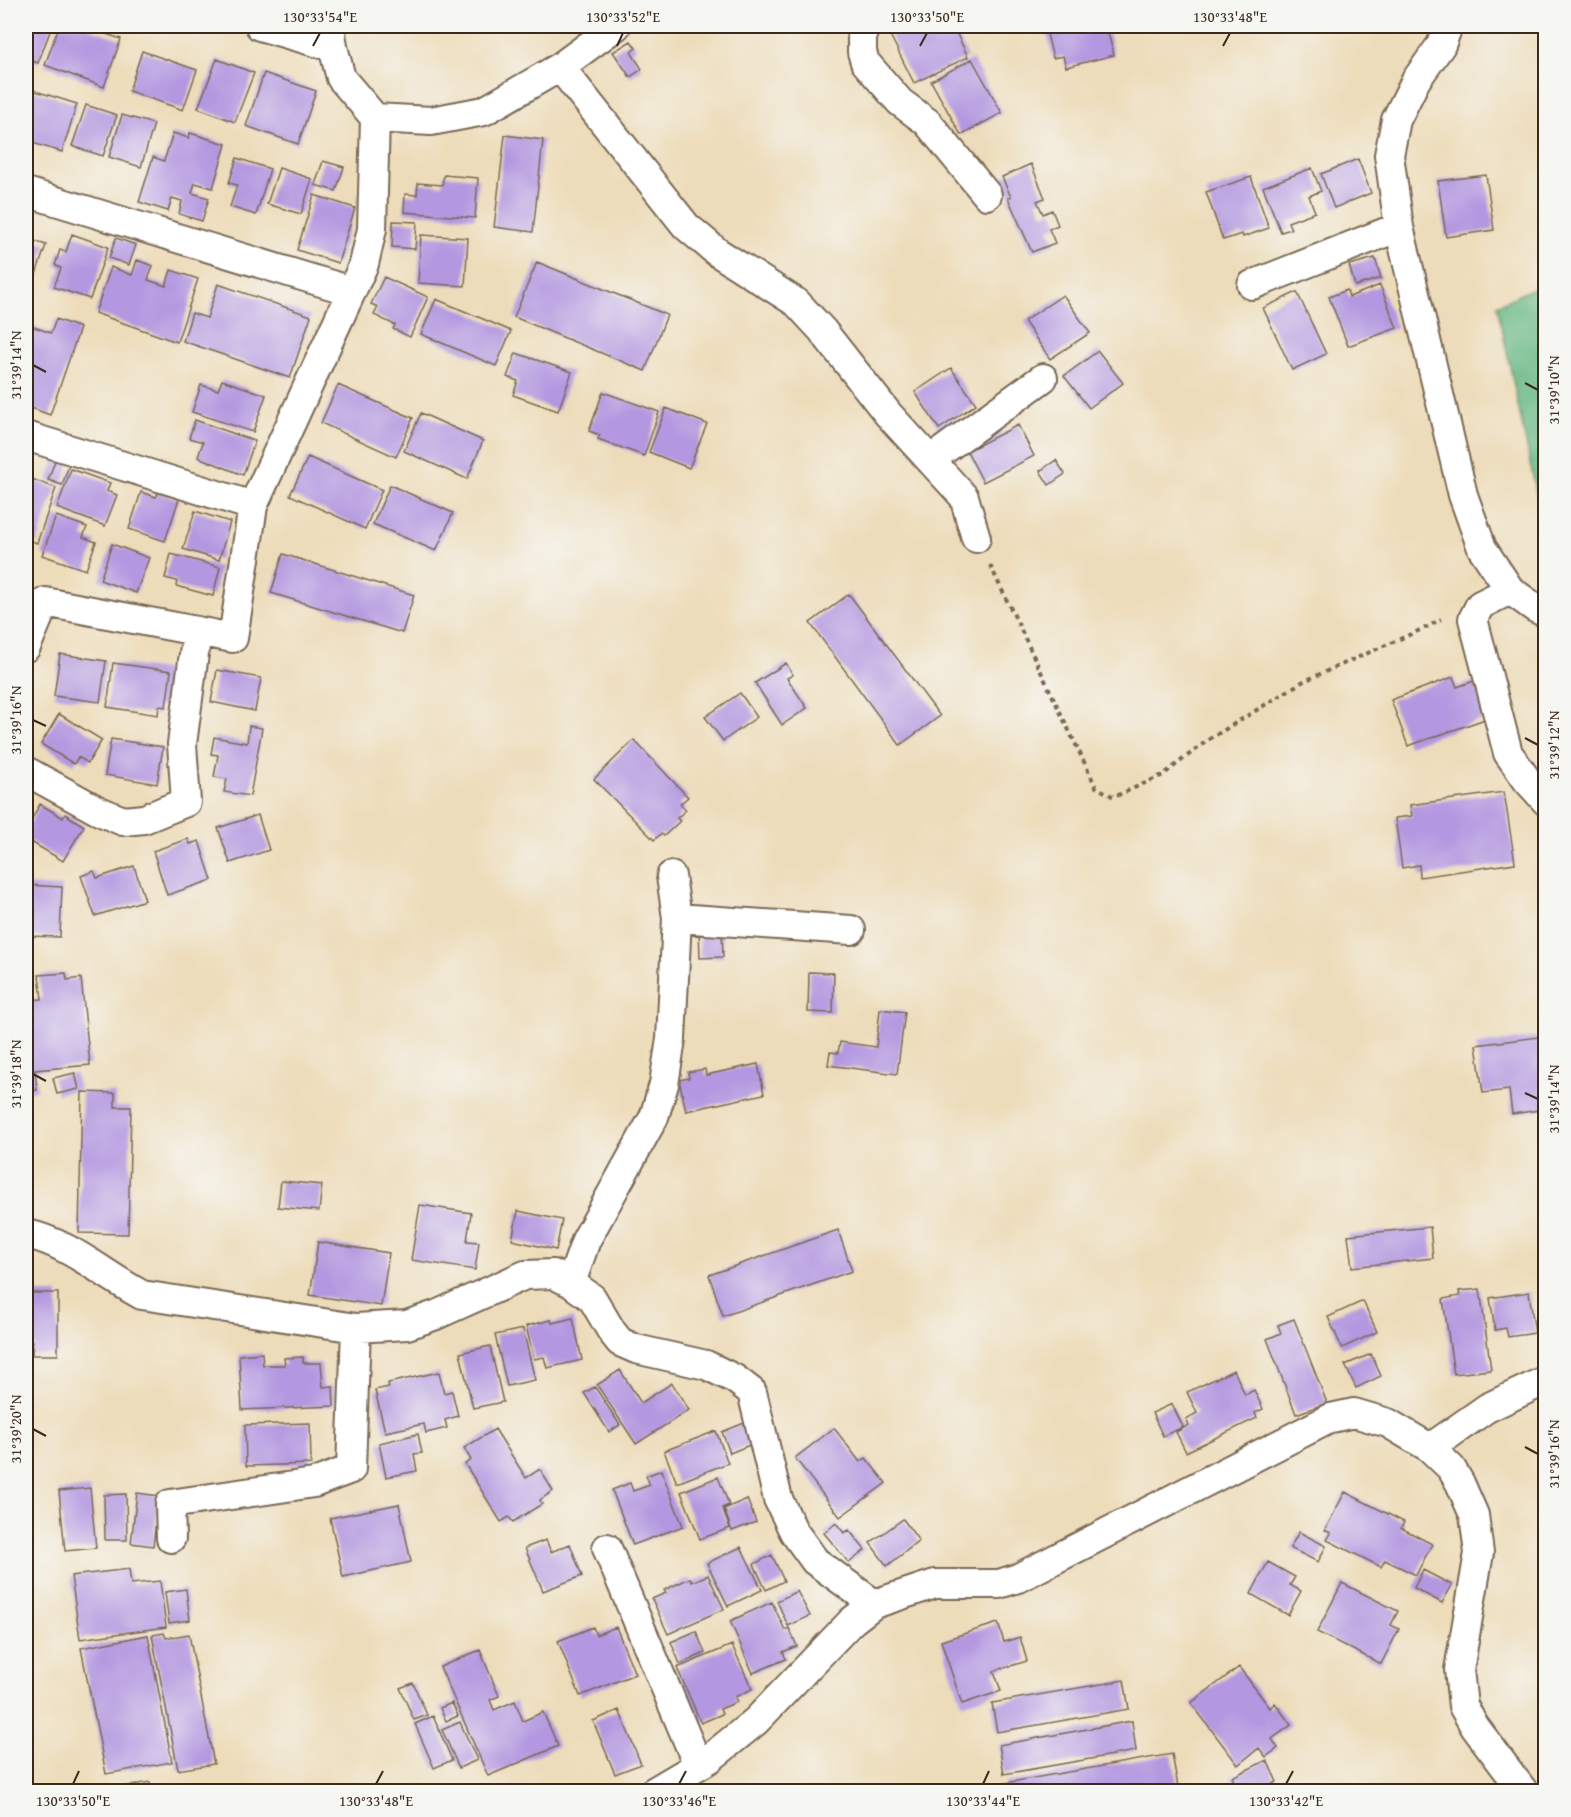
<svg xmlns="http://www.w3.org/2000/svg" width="1571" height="1817" viewBox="0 0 1571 1817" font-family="'Gentium Book Plus',serif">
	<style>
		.forest { fill: #67b884; stroke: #517151; stroke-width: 1.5 }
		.building { fill: #b397e0 }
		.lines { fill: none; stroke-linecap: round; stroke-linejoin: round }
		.minor-casing { stroke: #796854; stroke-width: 32 }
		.path { stroke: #796854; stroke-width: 4; stroke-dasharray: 4.5 4.5; stroke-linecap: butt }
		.minor { stroke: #fff; stroke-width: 28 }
		.ticks { fill: none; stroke: #3b2a1e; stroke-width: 2 }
		.neatline { fill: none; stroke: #3b2a1e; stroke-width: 2 }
		.ticks-label { font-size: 15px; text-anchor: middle; fill: #3b2a1e }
	</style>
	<rect width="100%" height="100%" fill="#f6f6f2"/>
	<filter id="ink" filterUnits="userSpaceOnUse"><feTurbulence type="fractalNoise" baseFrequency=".0167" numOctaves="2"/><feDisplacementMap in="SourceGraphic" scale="12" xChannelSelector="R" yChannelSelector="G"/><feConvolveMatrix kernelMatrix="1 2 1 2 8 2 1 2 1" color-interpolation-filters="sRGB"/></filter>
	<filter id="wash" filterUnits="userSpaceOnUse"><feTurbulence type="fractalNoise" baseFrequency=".008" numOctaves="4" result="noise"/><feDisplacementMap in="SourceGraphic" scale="24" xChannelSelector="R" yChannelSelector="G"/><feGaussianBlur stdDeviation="1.35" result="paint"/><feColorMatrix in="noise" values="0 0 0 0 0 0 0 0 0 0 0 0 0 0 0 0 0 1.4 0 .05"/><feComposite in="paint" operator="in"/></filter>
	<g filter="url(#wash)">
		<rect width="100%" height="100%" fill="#eddcb9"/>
		<path class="forest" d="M1545 283V534L1497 305Z"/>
		<g id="blocks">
			<path class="building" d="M26 26H52L38 63 26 59Z
				M59 26H89L88 28 121 39 104 87 45 65Z
				M900 26H953L968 57 914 83 888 31Z
				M1045 26H1106L1114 55 1066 67 1063 56 1053 58Z
				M631 41 636 48 631 52 642 69 630 77 613 52Z
				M142 51 197 70 183 110 129 91Z
				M217 59 254 73 235 122 198 108Z
				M972 59 1002 113 961 135 931 81Z
				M264 73 316 91 298 144 246 126Z
				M26 88 77 104 62 152 26 141Z
				M86 105 117 115 103 156 72 146Z
				M122 115 154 124 141 167 109 157Z
				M173 133 189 138 190 133 226 144 213 188 195 183 192 193 209 198 202 221 179 214 182 201 172 198 168 211 139 202 153 157 164 161Z
				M505 135 543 140 533 232 494 227Z
				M237 158 270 169 256 215 230 207 237 185 229 183Z
				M1358 159 1371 193 1334 208 1321 174Z
				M323 161 344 167 336 191 315 185Z
				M1031 164 1045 198 1037 201 1043 214 1052 210 1058 225 1049 229 1055 243 1032 252 1008 198 1011 197 1002 177Z
				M279 168 312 179 301 214 267 204Z
				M1312 168 1321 191 1309 196 1315 212 1288 222 1291 229 1281 232 1263 187Z
				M444 175 478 178 475 218 404 212 405 194 417 195 418 183 442 185Z
				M1486 175 1494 230 1446 237 1438 181Z
				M1251 177 1269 228 1243 237 1242 234 1223 240 1206 192Z
				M314 195 355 208 338 263 297 250Z
				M393 221 417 222 415 249 392 247Z
				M72 234 108 247 90 299 54 287 61 268 55 265 60 250 66 252Z
				M421 235 468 238 465 286 418 283Z
				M26 238 46 245 34 280 26 277Z
				M116 238 136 245 129 265 109 258Z
				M1375 258 1381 278 1355 286 1349 265Z
				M137 260 153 266 148 280 166 286 171 270 198 279 177 342 95 313 111 267 132 275Z
				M537 262 667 315 645 371 514 317Z
				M384 277 428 297 410 337 393 329 395 325 374 315 378 307 371 304Z
				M218 284 311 316 290 378 183 341 192 313 207 318Z
				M1380 285 1397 328 1348 346 1329 297 1347 290 1349 297Z
				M1297 292 1326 354 1292 370 1263 308Z
				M1063 295 1090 333 1050 359 1024 321Z
				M436 299 511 331 496 366 421 334Z
				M56 319 80 328 50 415 26 406V324L51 333Z
				M1098 351 1123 383 1089 408 1064 376Z
				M516 353 572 372 558 411 513 395 518 381 507 377Z
				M951 368 976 404 939 429 915 392Z
				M222 380 266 395 253 432 192 412 201 385 218 390Z
				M338 385 413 418 396 457 321 423Z
				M603 392 659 412 644 456 598 439 600 435 589 431Z
				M666 408 707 424 689 468 649 452Z
				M421 413 483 441 467 479 404 451Z
				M195 420 255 441 243 475 198 457 203 442 189 438Z
				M1018 425 1034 456 983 482 967 451Z
				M308 457 382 490 365 529 290 495Z
				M56 458 70 463 62 485 48 480Z
				M1056 460 1065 474 1049 485 1040 471Z
				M71 469 110 483 107 491 117 495 105 526 57 508Z
				M26 477 56 488 37 543 26 539Z
				M390 485 453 513 436 551 373 524Z
				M141 492 156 497 158 493 179 499 165 541 129 529Z
				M195 511 230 522 219 560 183 549Z
				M56 516 87 527 83 537 96 542 86 570 42 555Z
				M112 544 149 558 136 593 100 580Z
				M26 545 31 547 26 562Z
				M171 554 220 567 213 596 176 586 177 581 165 578Z
				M283 554 414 595 402 633 271 593Z
				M849 594 940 716 900 745 810 623Z
				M60 654 106 661 100 702 54 696Z
				M113 663 171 671 166 707 159 706 158 715 107 707Z
				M786 663 793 675 787 678 807 708 782 725 755 683Z
				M217 670 261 678 255 711 211 702Z
				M1453 677 1457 687 1474 681 1488 718 1408 746 1391 700Z
				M740 693 757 717 723 741 705 717Z
				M59 714 102 740 88 763 78 757 74 764 41 744Z
				M249 726 262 728 250 796 224 792 227 779 214 777 218 755 211 754 214 737 247 743Z
				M111 739 163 747 157 784 105 775Z
				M634 740 688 797 680 804 686 810 677 818 680 821 664 836 661 834 654 840 594 779Z
				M1504 792 1515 863 1420 877 1419 865 1402 868 1395 818 1412 816 1410 805Z
				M40 804 63 818 65 814 84 826 63 861 26 839V830Z
				M258 815 269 850 230 863 218 828Z
				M188 839 190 844 199 841 212 880 167 895 153 851Z
				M134 866 145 900 95 916 81 876 94 871 97 878Z
				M26 885 62 887 60 937 26 936Z
				M699 929H722L723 957 700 958Z
				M809 972 834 973 833 1013 808 1012Z
				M66 973 67 980 81 978 90 1065 35 1070 37 1090 26 1091V1000L42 999 39 975Z
				M880 1009 905 1012 897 1074 828 1065 830 1052 838 1053 840 1042 876 1047Z
				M1546 1036V1109L1512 1114 1509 1090 1483 1093 1476 1045Z
				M758 1064 764 1094 686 1111 679 1080 689 1078 688 1072 705 1069 706 1075Z
				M75 1073 79 1089 57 1094 53 1078Z
				M82 1092 115 1093V1107H131L128 1234 79 1233Z
				M281 1181 322 1185 319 1211 278 1207Z
				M420 1205 471 1213 467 1241 479 1242 475 1270 411 1260Z
				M518 1211 562 1220 556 1250 512 1240Z
				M1430 1227 1433 1258 1352 1267 1348 1235Z
				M838 1230 852 1271 723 1316 709 1275Z
				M318 1242 389 1253 381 1306 310 1295Z
				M1480 1289 1491 1370 1454 1374 1443 1299 1460 1296 1459 1291Z
				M1529 1292 1535 1333 1508 1337 1506 1328 1495 1330 1490 1298Z
				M26 1293H58V1355H32L33 1341H26Z
				M1363 1301 1377 1332 1342 1348 1328 1317Z
				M573 1318 582 1360 547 1368 544 1357 534 1359 526 1326 551 1320 552 1323Z
				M1294 1319 1327 1403 1296 1414 1267 1339 1281 1333 1278 1325Z
				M523 1329 535 1380 507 1386 495 1335Z
				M490 1346 503 1402 473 1408 460 1353Z
				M262 1353 263 1365H285L284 1358 303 1357V1363H321L323 1387 333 1386 334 1406 242 1410 239 1355Z
				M1371 1354 1381 1376 1356 1388 1345 1365Z
				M620 1370 641 1403 672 1383 689 1410 636 1444 597 1385Z
				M1234 1370 1245 1395 1254 1390 1263 1409 1255 1413 1257 1418 1186 1452 1176 1432 1189 1425 1186 1419 1197 1413 1187 1392Z
				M439 1372 444 1393 452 1391 458 1416 445 1420 447 1428 426 1433 424 1424 385 1432 375 1390 389 1387 388 1383Z
				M595 1387 620 1425 609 1432 584 1393Z
				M1172 1404 1183 1427 1163 1436 1152 1413Z
				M310 1423 311 1464 246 1466 245 1425Z
				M744 1423 752 1444 730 1453 722 1432Z
				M834 1428 860 1462 866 1458 886 1483 840 1517 795 1458Z
				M495 1429 526 1478 540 1469 553 1491 540 1500 542 1504 513 1522 509 1517 501 1522 465 1464 471 1460 464 1448Z
				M716 1431 728 1463 677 1483 664 1451Z
				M418 1434 422 1453 414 1454 417 1471 386 1477 379 1443Z
				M661 1470 683 1526 633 1545 612 1490 630 1483 633 1491 650 1485 646 1476Z
				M718 1477 729 1505 722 1508 730 1528 700 1539 681 1492Z
				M90 1488 96 1548 65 1551 59 1491Z
				M1345 1492 1404 1522 1401 1528 1432 1544 1416 1575 1385 1560 1381 1567 1327 1540 1331 1533 1325 1530Z
				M137 1493 159 1496 153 1546 131 1543Z
				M126 1494 127 1540H105L104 1495Z
				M747 1499 756 1522 732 1531 724 1509Z
				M399 1504 411 1562 343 1577 330 1518Z
				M903 1519 919 1541 887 1566 870 1543Z
				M836 1523 844 1533 849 1530 865 1550 849 1563 824 1533Z
				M1299 1532 1326 1546 1318 1562 1290 1548Z
				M546 1540 551 1552 570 1544 582 1576 543 1591 525 1548Z
				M741 1547 762 1590 728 1606 707 1563Z
				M772 1555 784 1581 766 1590 754 1564Z
				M1268 1562 1295 1577 1290 1585 1301 1591 1288 1615 1251 1594Z
				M129 1569 131 1584 160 1581 166 1627 80 1639 71 1576Z
				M1423 1570 1452 1585 1442 1603 1414 1588Z
				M708 1575 724 1609 668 1634 652 1599 666 1593 664 1590 690 1578 692 1582Z
				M1342 1583 1398 1611 1391 1625 1399 1629 1381 1664 1317 1632Z
				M186 1589 190 1620 169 1623 165 1592Z
				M797 1591 810 1616 788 1626 777 1601Z
				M772 1602 785 1630 789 1628 797 1646 783 1652 786 1659 753 1673 730 1621Z
				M998 1623 1004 1642 1020 1637 1027 1661 994 1671 1001 1691 962 1704 941 1641Z
				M593 1627 596 1635 616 1627 635 1674 580 1696 558 1641Z
				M696 1631 705 1653 680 1664 671 1642Z
				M164 1633 166 1638 189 1634 214 1764 178 1770 152 1635Z
				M148 1635 172 1762 106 1774 81 1648Z
				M732 1645 752 1689 735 1697 737 1702 720 1709 722 1714 701 1723 677 1668Z
				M480 1650 499 1696 490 1700 494 1710 515 1701 523 1721 543 1712 558 1746 488 1776 440 1667Z
				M1239 1667 1270 1708 1275 1703 1291 1725 1272 1739 1278 1748 1266 1757 1259 1748 1238 1765 1191 1703Z
				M1124 1680 1129 1709 997 1732 992 1703Z
				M413 1683 427 1715 414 1720 400 1688Z
				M452 1703 458 1716 446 1721 440 1708Z
				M619 1710 641 1764 615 1774 593 1721Z
				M433 1716 452 1760 434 1768 415 1724Z
				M1132 1721 1136 1751 1004 1774 999 1745Z
				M460 1722 477 1760 459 1768 442 1730Z
				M1172 1754 1179 1792H1006L1005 1783Z
				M1267 1760 1277 1782 1257 1792H1239L1232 1777Z
				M150 1782 152 1792H106V1790Z"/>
		</g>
	</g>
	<g filter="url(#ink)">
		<use href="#blocks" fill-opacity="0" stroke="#796854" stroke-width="1.5"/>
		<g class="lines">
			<defs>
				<path id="minor" d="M260 26 333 47
					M862 26V52L865 62 900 102 927 122 987 195
					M1448 26 1441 45 1416 80 1396 120 1389 155 1399 227 1463 495 1482 548 1510 590 1535 608 1546 613
					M560 67 686 226 717 252 797 303 822 330 888 414 964 497 976 538
					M375 118 431 121 484 111 560 67 616 26
					M26 192 351 291
					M1252 285 1399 227
					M26 436 253 506
					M930 460 1043 378
					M1510 590 1480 605 1473 619 1508 753 1527 780 1546 801
					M26 647 45 602 233 638 253 506 364 264 372 229 375 118 341 78 333 47 330 26
					M26 771 97 810 123 821 144 819 186 802 182 744 197 631
					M677 918 851 930
					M26 1234C68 1242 104 1275 142 1295L356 1328 407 1325 436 1315 525 1275 553 1274 571 1283 592 1298 612 1332 620 1342 636 1349 706 1365 735 1379 752 1392 778 1499 794 1532 815 1561 874 1604
					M571 1283 586 1240 654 1117 664 1084 671 1039 677 918 671 876
					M1430 1448 1487 1408 1546 1380
					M171 1538 170 1504 314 1483 351 1469 356 1328
					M607 1548 698 1765
					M653 1792 709 1759 756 1721 852 1621 874 1604 935 1584H999L1018 1578 1331 1418 1354 1413 1388 1423 1430 1448 1451 1468 1460 1483 1474 1515 1479 1553 1459 1670 1463 1706 1475 1727 1524 1792"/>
			</defs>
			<use href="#minor" class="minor-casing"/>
			<path class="path" d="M990 565 1096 787 1114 797 1163 775 1208 740 1302 682 1427 627 1441 619"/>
			<use href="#minor" class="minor"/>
		</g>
	</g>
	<path class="ticks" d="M313 46 320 33M617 46 623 33M920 46 927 33M1223 46 1230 33M33 365 46 372M1525 383 1538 390M33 720 46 726M1525 738 1538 745M33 1074 46 1081M1525 1093 1538 1099M33 1429 46 1436M1525 1447 1538 1454M73 1784 79 1771M376 1784 383 1771M679 1784 686 1771M983 1784 989 1771M1286 1784 1293 1771"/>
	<rect width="1571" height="1817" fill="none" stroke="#f6f6f2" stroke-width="66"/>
	<rect x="33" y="33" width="1505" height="1751" class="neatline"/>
	<g class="ticks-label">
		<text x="320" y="22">130°33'54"E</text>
		<text x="623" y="22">130°33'52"E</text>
		<text x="927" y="22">130°33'50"E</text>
		<text x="1230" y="22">130°33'48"E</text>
		<text transform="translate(16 365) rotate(-90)" y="5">31°39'14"N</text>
		<text transform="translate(1554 390) rotate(-90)" y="5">31°39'10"N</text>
		<text transform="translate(16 720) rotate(-90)" y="5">31°39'16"N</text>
		<text transform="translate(1554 745) rotate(-90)" y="5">31°39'12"N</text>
		<text transform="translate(16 1074) rotate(-90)" y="5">31°39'18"N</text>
		<text transform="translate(1554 1099) rotate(-90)" y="5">31°39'14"N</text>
		<text transform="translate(16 1429) rotate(-90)" y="5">31°39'20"N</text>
		<text transform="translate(1554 1454) rotate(-90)" y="5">31°39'16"N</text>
		<text x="73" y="1806">130°33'50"E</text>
		<text x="376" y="1806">130°33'48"E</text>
		<text x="679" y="1806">130°33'46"E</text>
		<text x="983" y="1806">130°33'44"E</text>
		<text x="1286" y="1806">130°33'42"E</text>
	</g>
</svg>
